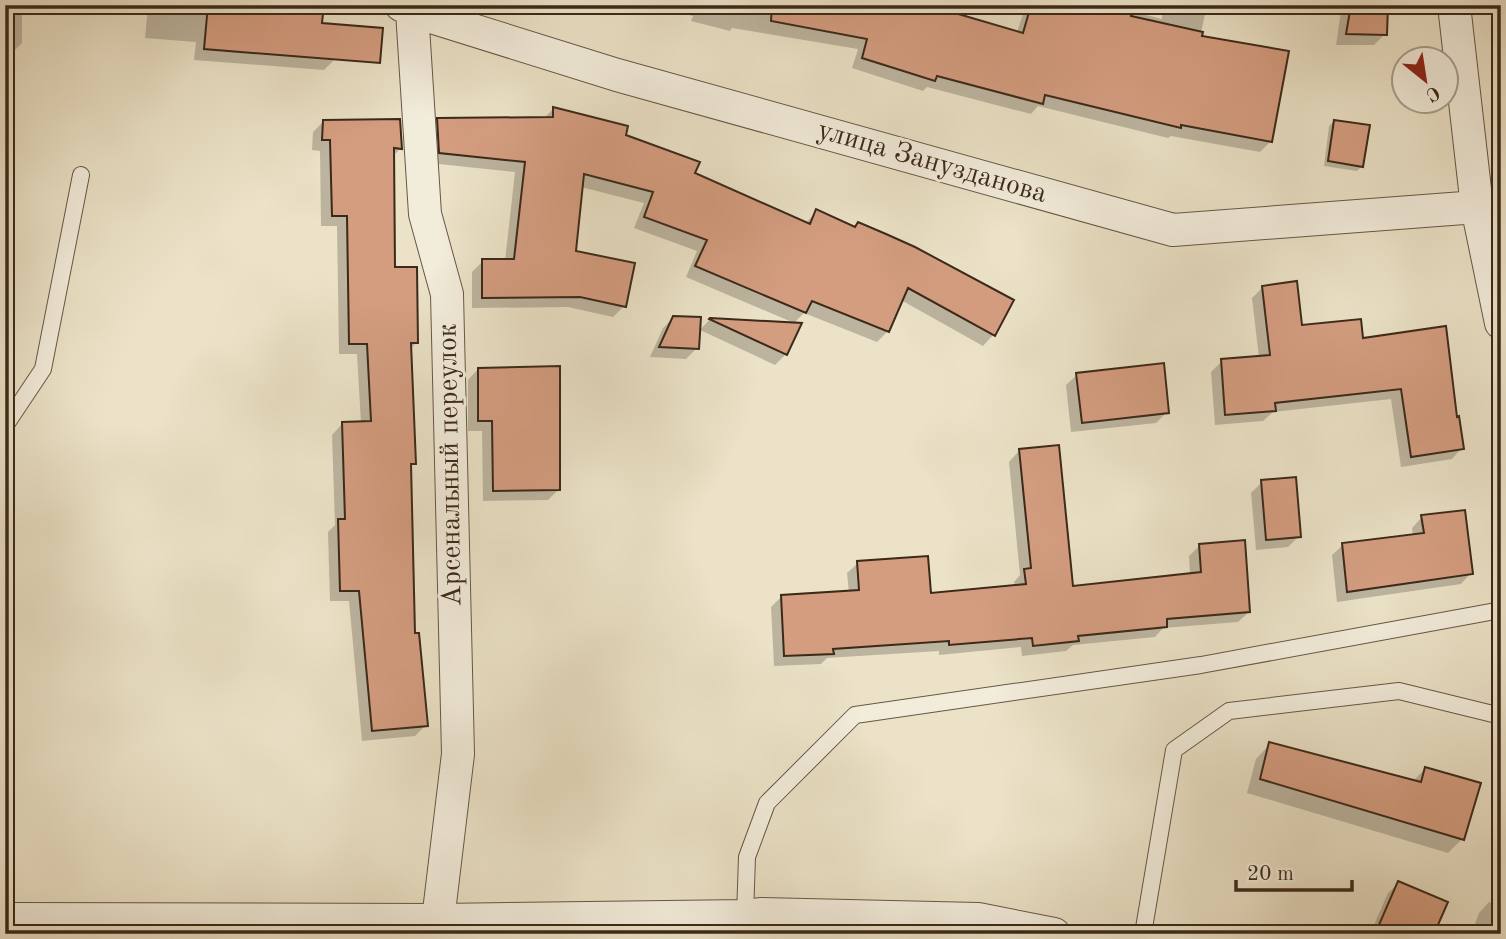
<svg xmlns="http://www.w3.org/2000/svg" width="1506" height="939" viewBox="0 0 1506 939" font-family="'Old Standard TT',serif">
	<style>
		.shadow { fill: #0003 }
		.building { fill: #d49d80; stroke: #3b291a; stroke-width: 2 }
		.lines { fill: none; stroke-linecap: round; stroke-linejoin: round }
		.lane-casing { stroke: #675745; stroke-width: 18 }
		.street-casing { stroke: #675745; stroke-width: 34 }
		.lane { stroke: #f2ecdb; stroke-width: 16 }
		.street { stroke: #f2ecdb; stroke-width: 32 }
		.labels { text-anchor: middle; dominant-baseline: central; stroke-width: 6; stroke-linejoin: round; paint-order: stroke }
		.street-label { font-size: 28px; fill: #3b291a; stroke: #f2ecdb }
	</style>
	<rect width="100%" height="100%" fill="#ebe2c7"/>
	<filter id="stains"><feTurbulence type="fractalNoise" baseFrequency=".00286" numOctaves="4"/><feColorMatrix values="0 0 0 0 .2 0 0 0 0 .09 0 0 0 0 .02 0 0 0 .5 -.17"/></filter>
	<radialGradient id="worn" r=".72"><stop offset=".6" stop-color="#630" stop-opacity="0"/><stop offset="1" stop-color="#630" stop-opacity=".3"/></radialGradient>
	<path class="shadow" d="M5 5H22V43L11 54H5Z
		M148 5H322L320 25 335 59 324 70 194 60 196 42 145 38Z
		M643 5H955L952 15 1017 32 1026 5H1106L1162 19V5H1207L1200 37 1271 141 1260 152 1171 136 1168 138 1038 106 1031 114 927 87 923 91 852 68 858 49 732 28 730 31 691 21 693 16Z
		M1342 5H1386L1385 34 1374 45H1336Z
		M553 109 624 136 693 174 805 224 817 211 1012 301 993 335 983 346 901 300 888 331 877 342 804 313 794 323 686 277 697 251 634 228 644 203 581 187 574 252 624 306 613 317 568 307 472 308V272L483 261H505L515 172 429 163 427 131 438 120 544 118Z
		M324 121 401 148 392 157 394 269 417 342 410 349 414 463 409 468 413 635 426 725 415 736 362 741 349 601H330L328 532 335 525 332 435 342 424 361 423 357 354H339L337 226H321L320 151 312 150 313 132Z
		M1334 121 1362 166 1357 171 1324 166 1329 126Z
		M1263 287 1300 327 1362 340 1456 419 1462 448 1452 459 1401 467 1391 399 1273 412 1263 421 1215 425 1211 372 1222 361 1259 358 1252 298Z
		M674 317 697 348 686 359 650 357 663 328Z
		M710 319 786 354 775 365 700 330Z
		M478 369 559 489 548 500 483 501 482 431H468V380Z
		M1077 375 1167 412 1156 423 1071 432 1066 385Z
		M1019 451 1071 588 1190 575 1189 556 1199 546 1249 612 1238 622 1163 628 1155 637 1073 645 1066 651 1022 656 1021 647 939 655V651L827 658 821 664 774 666 771 607 781 597 849 593 847 573 858 563 929 595 1015 587 1014 582 1020 575 1009 462Z
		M1262 482 1299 536 1288 547 1256 550 1251 493Z
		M1422 517 1471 573 1461 584 1337 602 1332 555 1343 545 1413 537 1412 528Z
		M1270 744 1413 781 1426 768 1462 839 1448 853 1247 793 1256 759Z
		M1399 883 1432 934H1370L1388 893Z
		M1489 902 1501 906V934H1471L1479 913Z"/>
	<path class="building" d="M208 5H324L322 23 383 28 380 63 204 49Z
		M772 5H957L955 13 1023 33 1031 5H1113L1132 10 1131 16 1203 32 1202 36 1289 51 1272 142 1181 125V128L1045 95 1043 104 937 76 935 81 862 58 867 39 771 21Z
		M1351 5H1388L1387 35 1346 34Z
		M553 107 628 126 626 135 700 162 695 173 810 224 816 209 855 227 858 222 886 234 915 247 1014 300 995 336 908 288 889 332 812 301 806 313 695 266 707 240 644 217 653 192 584 174 576 251 635 263 626 307 580 297 482 298V259H514L525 162 439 153 437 118 553 117Z
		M400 119 402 149 394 148 395 267H417L418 343H411L416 464H411L415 633H419L428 726 372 731 359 591H340L338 519H345L342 422 371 421 367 344H349L347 216H332L330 140H322L323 120Z
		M1334 120 1370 125 1363 167 1328 161Z
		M1297 281 1302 325 1361 319 1363 338 1446 326 1457 417 1459 416 1464 449 1411 457 1401 389 1275 403 1276 411 1225 415 1221 359 1270 355 1262 286Z
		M673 316 701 317 699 349 659 347Z
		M710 318 802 323 787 355 709 319Z
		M1164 363 1169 413 1082 423 1076 373Z
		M560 366V490L493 491 492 421H478V368Z
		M1059 445 1073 586 1201 572 1199 544 1245 540 1250 612 1167 619V627L1078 636 1079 641 1033 646 1032 638 949 645V641L833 649 834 654 784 656 781 595 859 590 857 561 928 556 931 593 1026 584 1024 569 1031 568 1019 449Z
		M1296 477 1301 537 1266 540 1261 480Z
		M1465 510 1473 574 1347 592 1342 543 1424 533 1421 515Z
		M1269 742 1421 782 1425 767 1481 783 1464 840 1260 779Z
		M1398 881 1448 902 1434 934H1375Z"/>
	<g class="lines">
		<defs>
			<path id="lane" d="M5 426 43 369 81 175
				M745 916 747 857 767 803 855 715 1201 665 1501 610
				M1143 934 1174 750 1229 711 1399 691 1501 716"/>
			<path id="street" d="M401 5 412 11 617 75 1173 230 1477 207
				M1454 5 1477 207 1501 323
				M412 11 425 214 447 294 458 754 438 920
				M5 919 438 920 745 916 762 914 978 919 1054 934"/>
		</defs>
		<use href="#lane" class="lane-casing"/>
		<use href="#street" class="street-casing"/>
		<use href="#lane" class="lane"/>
		<use href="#street" class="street"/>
	</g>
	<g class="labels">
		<g class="street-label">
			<text transform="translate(932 163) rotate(16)">улица Занузданова</text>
			<text transform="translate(451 465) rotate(-91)">Арсенальный переулок</text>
		</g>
	</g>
	<rect width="1506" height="939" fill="none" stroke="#ebe2c7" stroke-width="28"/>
	<rect x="7" y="7" width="1492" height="925" fill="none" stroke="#3b291a" stroke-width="3.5"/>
	<rect x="14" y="14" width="1478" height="911" fill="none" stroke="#3b291a" stroke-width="2"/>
	<g transform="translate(1425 80) rotate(150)"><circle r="33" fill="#f2ecdb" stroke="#a99e8e" stroke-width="2"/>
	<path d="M0-5L12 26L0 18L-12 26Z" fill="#8f2418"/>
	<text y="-10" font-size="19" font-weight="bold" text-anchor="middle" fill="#3b291a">С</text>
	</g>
	<path d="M1236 880v10h116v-10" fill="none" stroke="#3b291a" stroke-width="3.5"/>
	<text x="1247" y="880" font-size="21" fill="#3b291a" stroke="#f2ecdb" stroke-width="5" paint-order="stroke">20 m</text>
	<rect width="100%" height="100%" filter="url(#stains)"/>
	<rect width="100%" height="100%" fill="url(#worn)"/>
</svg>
